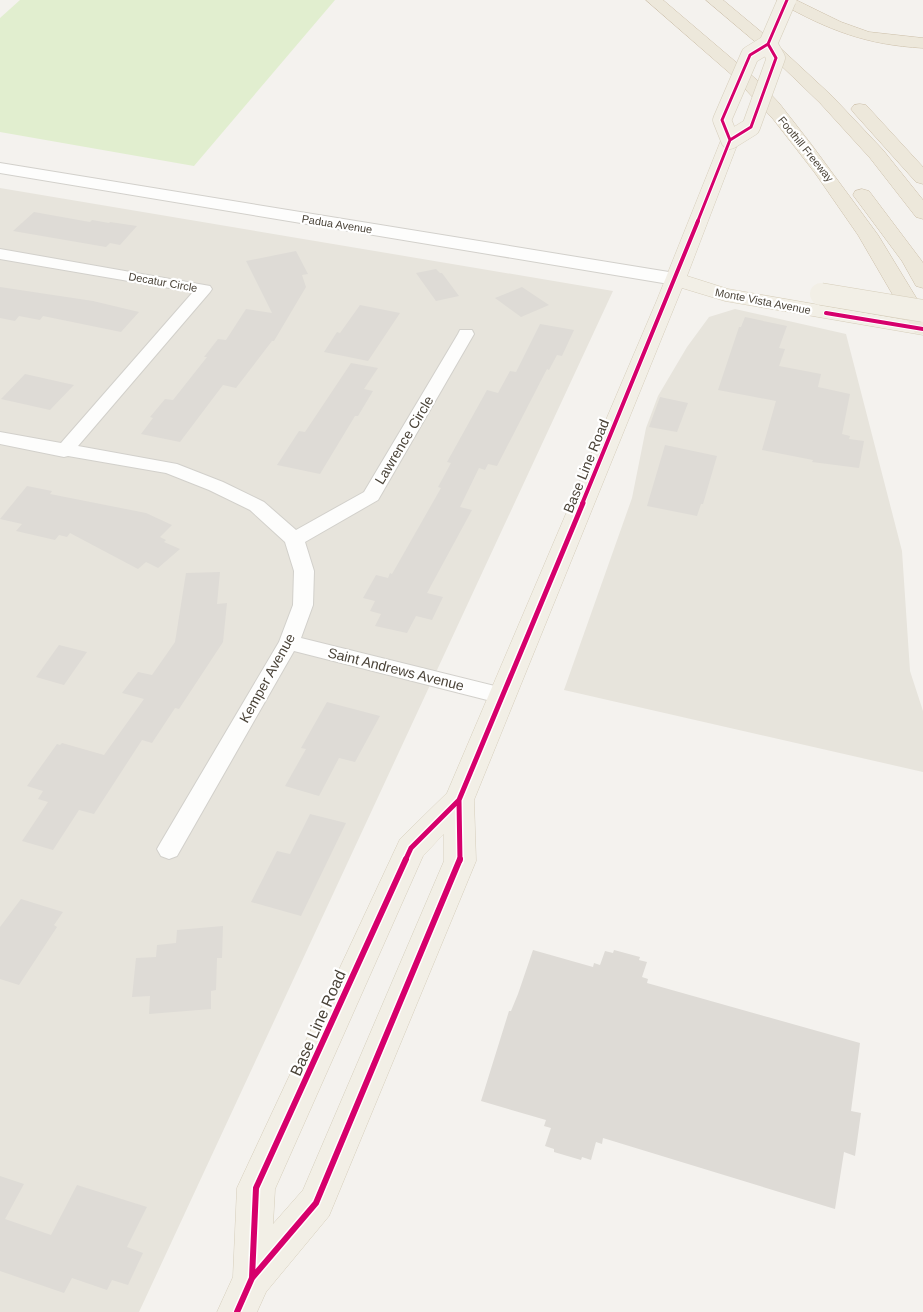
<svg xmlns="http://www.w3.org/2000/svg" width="923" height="1312" viewBox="0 0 923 1312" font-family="Helvetica,sans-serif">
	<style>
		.residential { fill: #e7e4dc }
		.green { fill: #e1eecf }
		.building { fill: #dedbd6 }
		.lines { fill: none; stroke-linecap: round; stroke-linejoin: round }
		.minor-casing { stroke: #d2d0cb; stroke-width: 2 }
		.tertiary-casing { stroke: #d2d0cb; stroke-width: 2 }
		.primary-casing { stroke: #d6cebb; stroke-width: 1 }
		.motorway-casing { stroke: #ccbfa9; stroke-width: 1 }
		.minor { fill: #fdfdfc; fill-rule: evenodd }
		.tertiary { fill: #fdfdfc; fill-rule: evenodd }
		.primary { fill: #f2efe6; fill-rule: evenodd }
		.motorway { fill: #ede8db; fill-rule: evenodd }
		.primary-bridge-far1-casing { stroke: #d6cebb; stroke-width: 19; stroke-linecap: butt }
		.primary-bridge-casing { stroke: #d6cebb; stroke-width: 23; stroke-linecap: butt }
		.primary-bridge-far1 { stroke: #f2efe6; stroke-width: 18 }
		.primary-bridge { stroke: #f2efe6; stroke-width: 22 }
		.cycleway-far3-casing { stroke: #fff; stroke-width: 5 }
		.cycleway-far2-casing { stroke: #fff; stroke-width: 6 }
		.cycleway-far1-casing { stroke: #fff; stroke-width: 8 }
		.cycleway-casing { stroke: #fff; stroke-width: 9 }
		.cycleway-far3 { stroke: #d6006c; stroke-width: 3 }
		.cycleway-far2 { stroke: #d6006c; stroke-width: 4 }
		.cycleway-far1 { stroke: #d6006c; stroke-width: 5 }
		.cycleway { stroke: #d6006c; stroke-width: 6 }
		.labels { text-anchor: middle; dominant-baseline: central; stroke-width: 4.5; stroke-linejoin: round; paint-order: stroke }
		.far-street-label { font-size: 11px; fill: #4b4439; stroke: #fff }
		.street-label { font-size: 14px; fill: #4b4439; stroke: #fff }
		.near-street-label { font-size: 16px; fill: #4b4439; stroke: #fff }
	</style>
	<rect width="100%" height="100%" fill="#f4f2ee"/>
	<path class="residential" d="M0 188 613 291 139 1312H0Z
		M735 309 846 334 902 551 910 671 923 711V772L564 690 632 498 646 428 658 396 687 347 709 317Z"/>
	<path class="green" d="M20 0H335L194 166 0 132V18Z"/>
	<path class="building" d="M34 212 90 222 92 220 109 223 110 222 137 226 120 245 110 243 106 247 13 231Z
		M296 251 308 274 302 275 306 287 274 341H272L236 388 223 385 180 442 141 434 153 418 150 417 165 399 173 400 207 357H204L218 339 226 340 246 309 272 313 246 261Z
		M436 269 440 273H442L459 296 436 301 416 273Z
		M0 287 93 301 139 312 121 332 43 316 40 320 19 316 15 321 0 318Z
		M522 287 549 305 521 317 495 298Z
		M360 305 400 313 368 361 324 352 337 332 340 333Z
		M745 317 787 326 779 348 785 349 779 366 821 374 818 387 850 394 842 434 850 436 849 439 864 441 859 468 812 462 813 460 762 450 776 401 718 390 739 327H741Z
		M540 324 574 330 562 356 557 355 549 370 547 369 497 466 488 464 485 470 479 468 460 507 472 510 427 593 443 597 432 620 416 616 407 633 375 626 381 614 370 611 375 601 363 598 376 575 388 578 390 573 392 574 441 488 438 487 451 463 447 462 487 390 498 393 510 371 516 372Z
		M351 363 378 368 364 389 373 391 358 416H355L320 474 277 465 299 431 305 432Z
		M25 374 74 385 50 410 1 399Z
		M660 397 688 403 677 432 649 427Z
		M665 445 717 456 703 504H701L697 516 647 506Z
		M27 486 52 491 50 494 146 513 172 525 160 537 166 540 164 542 180 549 158 568 146 562 138 569 70 533 67 537 59 535 55 540 16 531 22 524 0 519Z
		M220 572 217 604 227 603 223 642 179 709 175 708 152 743 142 740 94 814 79 810 53 850 22 841 48 802 38 799 43 791 27 786 57 744 60 745 62 743 104 755 144 699 122 693 138 672 152 675 175 642 186 573Z
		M59 645 87 652 64 685 36 677Z
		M327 702 380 716 355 762 339 758 319 796 285 786 306 749 301 748Z
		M310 814 346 823 301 916 251 902 277 851 290 854Z
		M21 899 63 912 54 925 57 927 19 985 0 979V927Z
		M223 926 222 958H217L216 990 211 991V1009L149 1014 150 996 132 997 136 958 156 957 157 945 176 943 177 930Z
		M533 950 593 967 594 963 600 965 605 951 613 953 614 950 640 957 639 960 647 962 642 977 648 979 647 983 860 1043 851 1111 861 1113 855 1156 844 1152 835 1209 603 1138 602 1144 596 1142 591 1160 582 1157 581 1160 554 1152V1149L545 1146 551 1128 544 1126 546 1120 481 1101 509 1011H511L518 994Z
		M0 1176 24 1184 5 1219 51 1235 77 1185 147 1207 127 1247 143 1253 128 1285 112 1280 107 1290 72 1278 64 1293 0 1271Z"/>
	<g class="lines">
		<defs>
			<path id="minor" d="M0 249 210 286 212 289 210 292 78 446 177 464 223 482 264 502 296 530 364 492 458 334 460 330H472L474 334 378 500 305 542 314 571 313 605 301 638 511 690 514 696 511 702 503 704 294 651 177 856 169 859 161 856 157 849 161 842 279 642 293 605 294 571 285 542 250 510 209 490 166 473 68 456 64 457 0 444V432L61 443 193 292 0 259Z"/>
			<path id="tertiary" d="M0 163 675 273 682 275 685 279 682 283 675 285 0 173Z"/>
			<path id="primary" d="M730 135 736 136 739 140 687 276 728 289 923 323V335L725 301 682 288 474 800 476 861 329 1216 266 1292 257 1312H217L233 1277 237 1188 243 1175 400 839 447 793 657 300 721 140 724 136ZM444 834V861L303 1190 273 1224 275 1189 423 856Z"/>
			<path id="motorway" d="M646 0H663L757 80 779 103 811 144 878 235 920 304 923 309V334L915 333 858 235 815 173 773 119 733 76Z
				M706 0H723L777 45 832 96 883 150 923 200V219L916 217 870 158 820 103 766 51Z
				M777 0H796L841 22 869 32 923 38V48C867 45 828 30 780 3Z
				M860 104 866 105 923 167V184L916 182 854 113 851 109 854 105Z
				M862 189 869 191 921 260 923 263V288L916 286 902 261 853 195 855 191Z"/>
		</defs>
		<use href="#minor" class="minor-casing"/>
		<use href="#tertiary" class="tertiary-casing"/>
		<use href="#primary" class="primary-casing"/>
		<use href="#motorway" class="motorway-casing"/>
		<use href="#minor" class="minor"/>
		<use href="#tertiary" class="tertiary"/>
		<use href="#primary" class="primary"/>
		<use href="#motorway" class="motorway"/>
		<defs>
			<path id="primary-bridge-far1" d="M768 44 776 58 751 127 730 140 722 120 750 55Z
				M768 44 787 0"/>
			<path id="primary-bridge" d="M821 294 923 311"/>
		</defs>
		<use href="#primary-bridge-far1" class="primary-bridge-far1-casing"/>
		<use href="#primary-bridge" class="primary-bridge-casing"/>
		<use href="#primary-bridge-far1" class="primary-bridge-far1"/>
		<use href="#primary-bridge" class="primary-bridge"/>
		<defs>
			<path id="cycleway-far3" d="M730 140 722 120 750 55 768 44 787 0
				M697 223 730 140 751 127 776 58 768 44"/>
			<path id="cycleway-far2" d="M826 313 923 329
				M582 504 698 221"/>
			<path id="cycleway-far1" d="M459 800 460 861
				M405 861 411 848 459 800 583 503"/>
			<path id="cycleway" d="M252 1278 256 1188 406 859
				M237 1312 252 1278 316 1203 460 859"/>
		</defs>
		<use href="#cycleway-far3" class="cycleway-far3-casing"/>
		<use href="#cycleway-far2" class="cycleway-far2-casing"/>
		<use href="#cycleway-far1" class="cycleway-far1-casing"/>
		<use href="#cycleway" class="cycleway-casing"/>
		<use href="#cycleway-far3" class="cycleway-far3"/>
		<use href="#cycleway-far2" class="cycleway-far2"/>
		<use href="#cycleway-far1" class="cycleway-far1"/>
		<use href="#cycleway" class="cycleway"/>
	</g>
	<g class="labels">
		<g class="far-street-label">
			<text transform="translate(806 149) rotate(51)">Foothill Freeway</text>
			<text transform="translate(337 224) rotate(9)">Padua Avenue</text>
			<text transform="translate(163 282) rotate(10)">Decatur Circle</text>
			<text transform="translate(763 301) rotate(11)">Monte Vista Avenue</text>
		</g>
		<g class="street-label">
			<text transform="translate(404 440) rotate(-59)">Lawrence Circle</text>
			<text transform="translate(586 466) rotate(-68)">Base Line Road</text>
			<text transform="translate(396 669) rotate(14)">Saint Andrews Avenue</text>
			<text transform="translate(267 678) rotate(-61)">Kemper Avenue</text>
		</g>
		<g class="near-street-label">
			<text transform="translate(318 1023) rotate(-66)">Base Line Road</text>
		</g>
	</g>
</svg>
